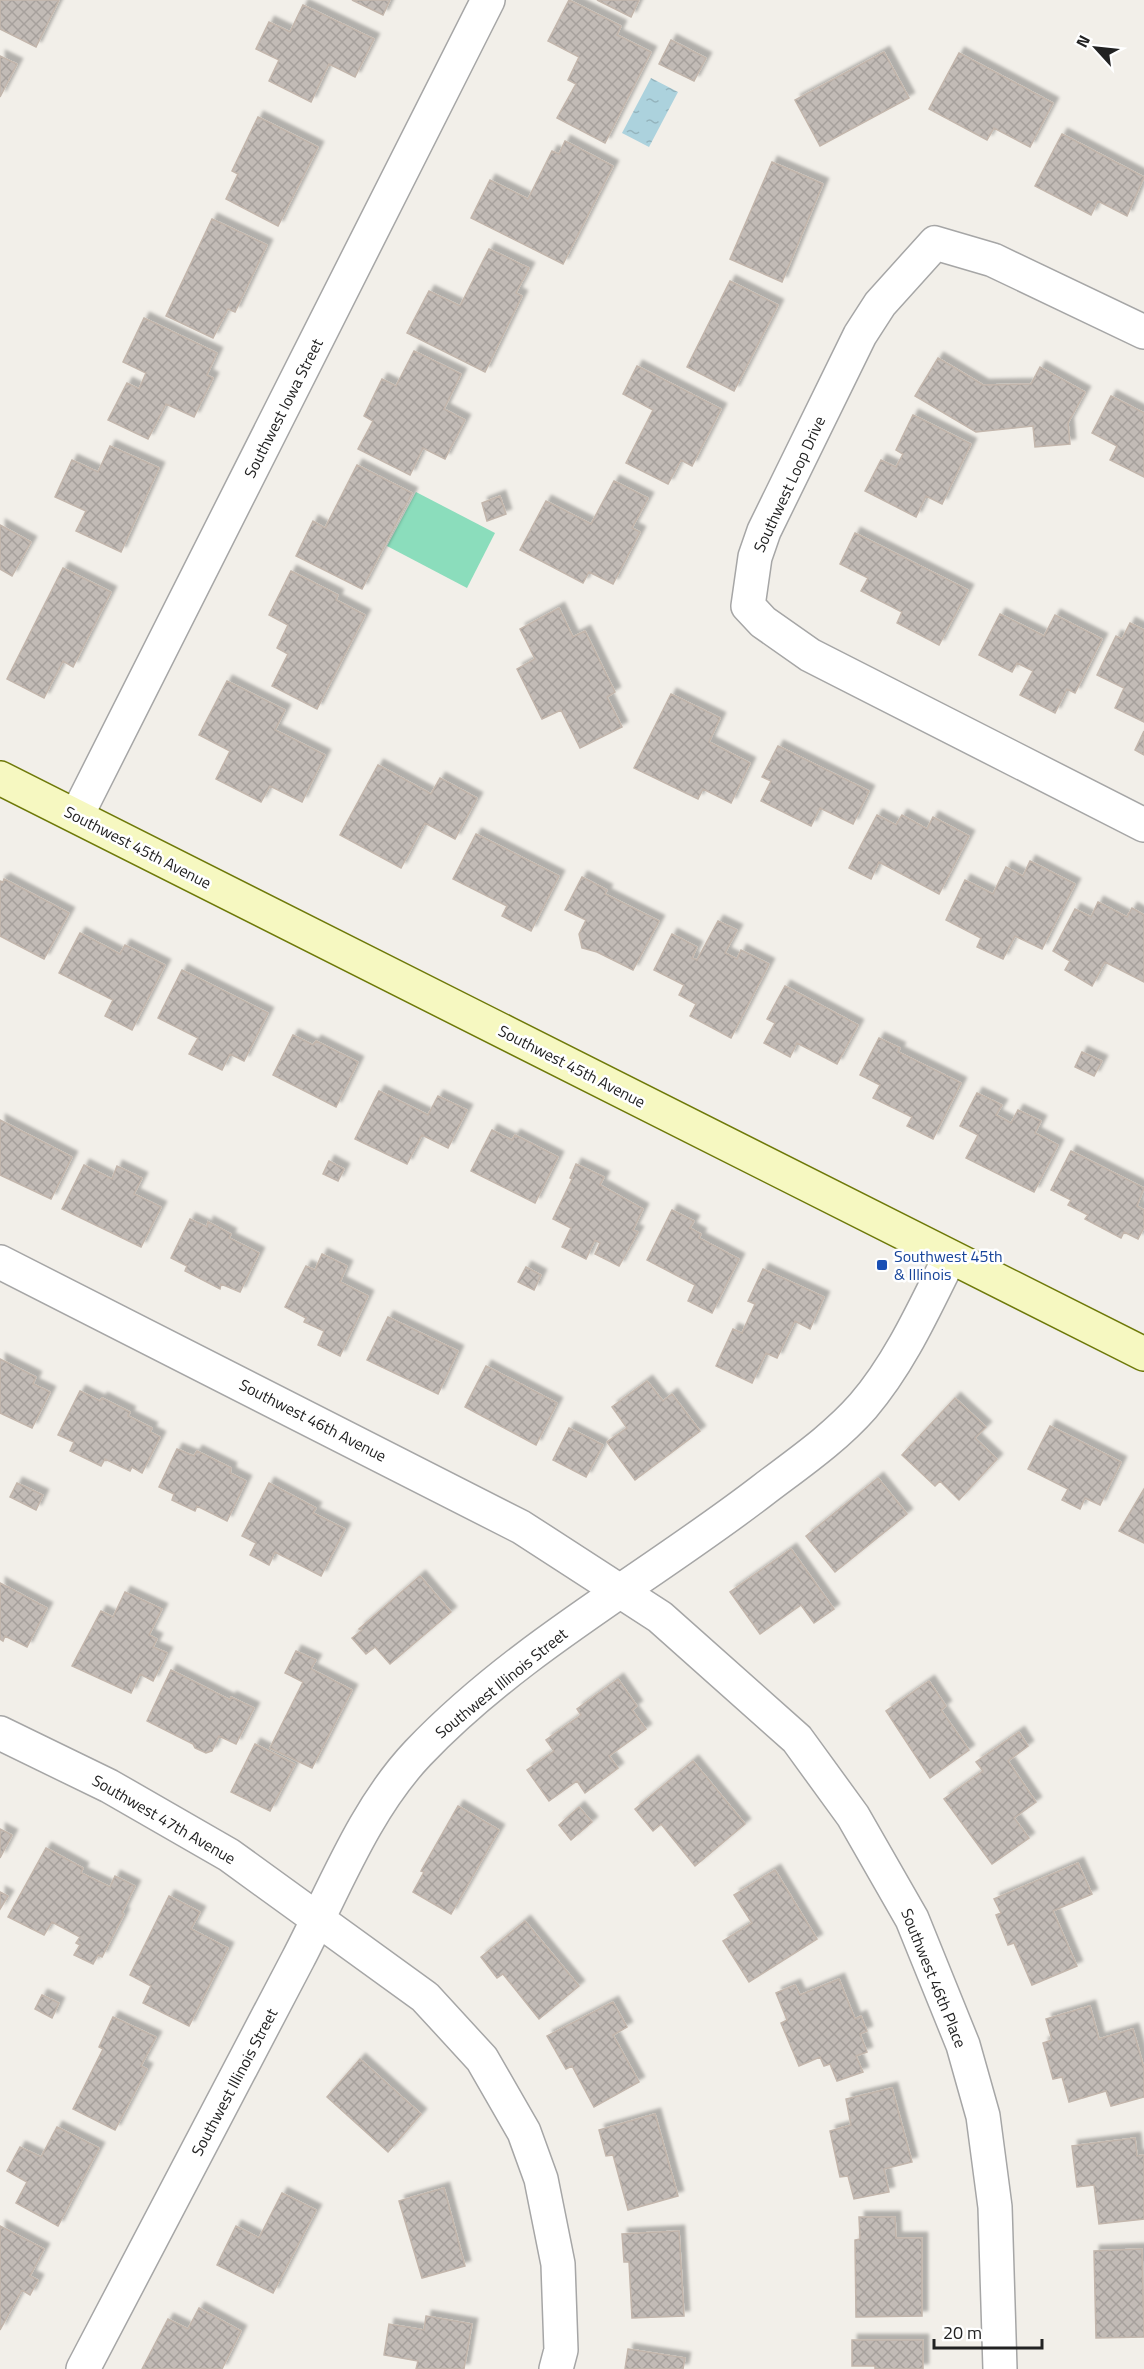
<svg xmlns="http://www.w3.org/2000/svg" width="1144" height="2369" viewBox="0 0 1144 2369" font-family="'Titillium Web',sans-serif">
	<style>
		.pitch { fill: #8bddbc }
		.water { fill: url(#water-ripples) }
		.building { fill: url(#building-cross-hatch); stroke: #c3b6ac; stroke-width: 1.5; filter: url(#shadow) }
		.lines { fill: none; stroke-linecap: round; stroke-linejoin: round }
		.street-casing { stroke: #a6a6a6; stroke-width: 36 }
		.secondary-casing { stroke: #6e7909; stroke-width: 36 }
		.street { stroke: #fff; stroke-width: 33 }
		.secondary { stroke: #f6f8c1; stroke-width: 33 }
		.transit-dot { fill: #1a4fb4; stroke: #fff; stroke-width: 2 }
		.labels { text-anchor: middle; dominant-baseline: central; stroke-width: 5; stroke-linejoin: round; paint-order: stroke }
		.street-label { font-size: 16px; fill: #222; stroke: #fff }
		.transit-label { font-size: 16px; fill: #164399; stroke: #fff; text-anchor: start }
	</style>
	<defs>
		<pattern id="water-ripples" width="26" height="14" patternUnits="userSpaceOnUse" patternTransform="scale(1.5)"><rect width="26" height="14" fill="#acd2dd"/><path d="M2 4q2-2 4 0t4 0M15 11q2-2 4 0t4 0" fill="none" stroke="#94b4bd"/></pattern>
		<pattern id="building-cross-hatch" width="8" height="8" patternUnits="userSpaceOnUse" patternTransform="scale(1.5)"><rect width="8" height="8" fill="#c2bbb6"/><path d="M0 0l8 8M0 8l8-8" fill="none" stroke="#a6a09c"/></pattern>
		<filter id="shadow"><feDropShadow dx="5.5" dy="-5.5" stdDeviation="1.5" flood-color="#0004"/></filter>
	</defs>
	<rect width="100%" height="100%" fill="#f2efe9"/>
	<path class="pitch" d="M416 492 495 533 467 588 387 546Z"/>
	<path class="water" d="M651 78 678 92 649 147 622 133Z"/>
	<path class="building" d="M0 0H59L36 47 0 29Z
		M352 0H390L383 15Z
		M569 0 621 26 617 35 651 52 605 143 557 118 576 84 568 80 579 57 548 41Z
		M597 0H639L631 17Z
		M303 5 374 39 355 77 329 64 311 102 269 81 279 60 256 49 269 22 290 32Z
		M671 40 706 58 694 81 659 64Z
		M884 52 909 98 820 146 795 100Z
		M959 53 1053 103 1030 147 994 128 987 140 929 109Z
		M0 56 17 64 0 97Z
		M258 117 318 147 278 226 226 199 238 174 232 171Z
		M1062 134 1144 177 1127 216 1098 201 1091 215 1035 186Z
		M565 141 613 166 563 264 471 218 490 180 528 199 552 151 559 154Z
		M772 162 823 184 782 282 730 259Z
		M212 219 267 245 235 312 228 309 213 338 166 316Z
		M489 249 529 268 516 293 522 296 485 372 407 333 429 291 460 306Z
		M730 281 778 305 734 391 687 367Z
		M144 318 217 353 207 375 213 378 194 417 166 404 148 439 108 420 127 383 139 389 146 373 123 362Z
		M414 351 461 374 444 409 465 420 445 459 423 448 410 475 358 449 373 421 364 416 382 379 396 386Z
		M938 358 983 385 1031 384 1040 367 1085 392 1068 423 1070 444 1035 447 1033 426 976 432 915 396Z
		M637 366 721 409 692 466 681 460 668 484 626 463 653 410 623 394Z
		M1111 396 1144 413V477L1110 460 1117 446 1092 433Z
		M913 415 971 444 942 504 926 496 916 517 865 491 881 460 896 467 903 454 896 450Z
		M110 446 159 468 121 552 76 531 86 511 55 497 72 460 98 472Z
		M357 465 412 493 362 589 296 556 313 521 325 528Z
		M614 481 648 498 632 528 640 532 613 584 589 572 583 583 520 550 546 501 591 524Z
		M500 496 506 514 487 521 482 503Z
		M0 525 31 542 12 576 0 569Z
		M855 533 968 590 939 645 897 623 902 612 861 591 868 578 840 564Z
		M63 568 111 592 73 667 63 661 44 698 7 679Z
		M291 571 338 595 336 600 365 615 317 709 272 686 288 654 277 648 288 625 269 615Z
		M559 608 573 637 585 631 615 692 607 697 622 727 580 748 561 710 542 719 517 669 535 659 520 629Z
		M1000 614 1044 636 1055 615 1102 639 1075 693 1067 689 1055 713 1020 695 1033 671 1017 663 1012 672 979 655Z
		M1130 623 1144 630V722L1115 708 1124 688 1097 675 1116 636 1122 639Z
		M227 681 285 710 275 730 325 755 302 802 270 786 261 802 216 779 230 751 199 735Z
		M671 694 720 718 709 742 750 763 731 803 703 789 698 799 634 768Z
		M1144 731V755L1135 750Z
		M778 746 869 791 853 824 820 808 811 826 761 801 771 781 762 777Z
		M378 765 431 794 440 778 477 798 455 839 425 823 401 868 340 835Z
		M877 815 896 825 902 815 927 829 933 817 969 836 939 894 879 862 871 879 849 868Z
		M476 834 559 876 531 931 502 916 507 906 453 879Z
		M1030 861 1075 884 1042 949 1015 936 1003 959 977 947 981 938 946 920 965 880 993 894 1006 867 1023 876Z
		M582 877 607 890 605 894 659 921 633 970 597 952 582 948 579 934 586 920 565 910Z
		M4 879 69 913 44 959 0 936V881L3 882Z
		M1098 902 1127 917 1132 908 1144 915V982L1105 962 1092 986 1065 970 1070 961 1053 951 1075 909 1091 917Z
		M718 921 737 930 725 953 737 959 741 950 769 964 731 1038 690 1016 696 1004 679 995 684 985 654 970 672 934 697 947 692 958 697 960Z
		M80 933 120 954 125 945 165 965 132 1030 105 1016 113 1000 59 973Z
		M182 970 268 1013 244 1061 230 1054 222 1070 189 1054 198 1038 158 1018Z
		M785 986 858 1025 837 1064 797 1043 790 1057 764 1043 775 1023 767 1019Z
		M293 1035 313 1045 316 1041 358 1062 336 1107 273 1075Z
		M879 1038 900 1048 898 1052 961 1083 933 1139 907 1126 912 1117 873 1098 880 1085 860 1075Z
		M1082 1052 1102 1061 1094 1076 1075 1067Z
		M379 1091 428 1115 438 1096 467 1110 448 1148 422 1135 407 1164 355 1139Z
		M977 1093 1002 1105 996 1115 1011 1123 1018 1110 1041 1121 1035 1133 1058 1145 1034 1192 966 1158 978 1135 960 1126Z
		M0 1120 72 1157 51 1199 0 1175Z
		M492 1130 512 1140 515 1135 558 1157 535 1203 471 1171Z
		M1071 1151 1144 1188 1137 1206 1144 1210V1227L1138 1239 1124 1232 1121 1238 1085 1219 1088 1215 1068 1205 1071 1200 1051 1190Z
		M329 1161 344 1169 338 1181 323 1174Z
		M576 1164 604 1177 600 1185 643 1209 633 1230 638 1232 619 1266 595 1254 600 1243 595 1240 586 1259 562 1247 571 1228 553 1219 572 1179 570 1178Z
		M84 1165 112 1179 117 1166 142 1178 134 1194 161 1207 141 1247 62 1209Z
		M672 1210 694 1221 690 1228 701 1234 699 1238 739 1259 712 1313 688 1301 695 1285 647 1260Z
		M190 1219 207 1227 208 1222 231 1234 229 1238 259 1253 240 1292 221 1284 220 1289 185 1271 187 1266 171 1258Z
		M322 1254 347 1266 340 1282 368 1296 340 1356 318 1345 324 1331 304 1322 306 1318 285 1307 306 1266 315 1270Z
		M526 1267 541 1275 534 1290 518 1282Z
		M763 1269 824 1297 810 1329 795 1321 777 1358 766 1353 752 1383 716 1366 733 1329 742 1333 755 1304 748 1301Z
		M388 1317 458 1351 438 1394 367 1360Z
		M0 1359 36 1377 33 1384 50 1392 32 1428 0 1413Z
		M486 1366 557 1403 536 1445 465 1407Z
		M647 1381 663 1401 672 1394 700 1431 635 1480 607 1442 627 1428 612 1407Z
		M80 1391 100 1401 102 1398 130 1412 128 1416 152 1428 150 1432 160 1437 142 1473 132 1467 130 1471 105 1459 101 1466 70 1451 74 1442 58 1435Z
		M955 1398 986 1427 975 1438 997 1459 959 1500 940 1481 935 1486 902 1455Z
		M1050 1426 1121 1462 1100 1505 1085 1498 1080 1509 1062 1500 1068 1489 1028 1469Z
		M569 1428 603 1445 586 1477 553 1460Z
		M177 1449 194 1456 197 1451 231 1468 230 1473 246 1481 227 1521 197 1506 195 1511 172 1500 174 1494 159 1487Z
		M878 1478 907 1514 835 1572 806 1536Z
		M17 1483 43 1495 36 1510 10 1497Z
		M269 1483 316 1508 313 1513 345 1529 321 1576 275 1552 269 1565 250 1555 256 1543 242 1536Z
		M1144 1489V1543L1119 1531Z
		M791 1549 834 1609 814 1623 801 1605 760 1634 730 1592Z
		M420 1576 451 1612 390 1664 375 1647 366 1654 352 1638 362 1630 359 1629Z
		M0 1583 47 1608 27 1647 5 1636 3 1641 0 1639Z
		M125 1592 162 1609 149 1635 157 1639 153 1647 167 1653 153 1681 140 1674 131 1693 72 1666 101 1611 113 1617Z
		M296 1651 316 1660 311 1669 352 1690 312 1768 270 1748 303 1682 285 1673Z
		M171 1670 230 1700 231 1697 254 1708 236 1744 219 1736 212 1751 206 1753 195 1748 193 1744 147 1721Z
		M618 1679 637 1706 632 1710 646 1729 609 1756 618 1768 585 1793 577 1781 549 1801 527 1770 554 1751 546 1740 581 1715 577 1709Z
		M929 1681 946 1706 941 1710 969 1750 930 1778 886 1711Z
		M1019 1732 1028 1746 1008 1761 1036 1802 1014 1818 1029 1838 992 1864 944 1799 983 1771 976 1762Z
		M255 1744 295 1764 270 1811 231 1792Z
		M693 1761 745 1824 695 1866 661 1824 653 1831 635 1809Z
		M458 1806 499 1830 451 1914 413 1892 424 1872 421 1871Z
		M579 1807 592 1822 571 1840 559 1825Z
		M0 1829 12 1835 0 1858Z
		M46 1848 83 1868 81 1873 110 1887 115 1876 135 1886 122 1913 124 1914 102 1957 98 1955 93 1964 74 1955 80 1945 76 1943 80 1937 52 1922 44 1935 8 1917Z
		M1078 1863 1092 1894 1053 1911 1077 1966 1032 1985 1014 1943 1008 1945 996 1915 1001 1913 994 1899Z
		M775 1870 817 1939 749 1982 723 1941 752 1923 734 1895Z
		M0 1892 8 1896 0 1909Z
		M169 1896 200 1912 191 1929 228 1948 189 2026 143 2003 151 1986 130 1975Z
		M525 1921 579 1986 539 2019 503 1974 497 1978 481 1957Z
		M839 1979 855 2019 861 2016 867 2031 860 2034 867 2052 856 2056 863 2072 837 2081 830 2064 824 2066 820 2057 799 2066 781 2023 787 2020 776 1993 795 1985 800 1995Z
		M42 1995 59 2003 52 2018 35 2009Z
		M613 2002 627 2027 613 2035 639 2082 594 2107 572 2066 566 2069 547 2036Z
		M1090 2006 1099 2039 1133 2029 1144 2068V2097L1111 2106 1106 2091 1069 2102 1062 2077 1053 2079 1043 2043 1052 2040 1046 2019Z
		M113 2017 156 2037 141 2066 147 2069 115 2130 73 2109 103 2049 99 2047Z
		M360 2059 421 2114 388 2152 327 2097Z
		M892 2088 912 2162 884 2169 889 2192 854 2199 848 2176 840 2177 830 2131 851 2125 846 2099Z
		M655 2114 678 2196 628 2210 613 2155 606 2156 599 2130Z
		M57 2127 99 2148 58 2226 16 2203 27 2182 7 2171 20 2147 41 2157Z
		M1135 2138 1137 2156 1144 2155V2219L1099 2224 1094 2185 1077 2187 1072 2146Z
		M444 2188 465 2266 422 2278 399 2201Z
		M282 2193 316 2210 273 2293 217 2265 236 2226 259 2238Z
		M859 2217H895L896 2238H922V2316L856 2317 855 2240 860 2239Z
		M0 2226 44 2249 30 2276 38 2280 30 2295 22 2290 0 2330Z
		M679 2231 684 2316 632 2318 629 2262H624L622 2234Z
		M1142 2249 1144 2337 1096 2338 1094 2251Z
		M199 2308 241 2331 222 2369H142L168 2319 188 2329Z
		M426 2316 472 2324 464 2369H416L418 2361 384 2355 389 2324 424 2330Z
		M852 2340H923V2369H875V2366H852Z
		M628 2349 685 2358 683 2369H625Z"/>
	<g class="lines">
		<defs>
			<path id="street" d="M1144 332 993 260 935 243 880 304 860 335 764 531 755 557 748 606 763 622 810 655 1144 825
				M77 815 488 0
				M0 1262 521 1527 660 1617 797 1739 853 1816 912 1919 963 2045 983 2116 995 2207 1000 2369
				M0 1733 109 1786 229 1855 425 1997 482 2059 524 2132 541 2179 558 2264 561 2350 556 2369
				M83 2369C155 2232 226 2095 298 1959 334 1890 364 1810 418 1753 518 1648 649 1578 763 1490 797 1464 834 1439 863 1406 900 1363 925 1307 950 1257"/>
			<path id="secondary" d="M0 778 1144 1354"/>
		</defs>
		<use href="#street" class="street-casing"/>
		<use href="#secondary" class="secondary-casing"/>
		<use href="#street" class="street"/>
		<use href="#secondary" class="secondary"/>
	</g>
	<rect class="transit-dot" x="876" y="1259" width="12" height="12" rx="3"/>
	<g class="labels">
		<g class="street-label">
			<text transform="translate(283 408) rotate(-63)">Southwest Iowa Street</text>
			<text transform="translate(789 484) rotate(-65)">Southwest Loop Drive</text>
			<text transform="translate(138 847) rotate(27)">Southwest 45th Avenue</text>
			<text transform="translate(572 1066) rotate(27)">Southwest 45th Avenue</text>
			<text transform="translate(313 1420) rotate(27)">Southwest 46th Avenue</text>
			<text transform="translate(501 1683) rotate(-39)">Southwest Illinois Street</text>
			<text transform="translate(164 1819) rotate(30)">Southwest 47th Avenue</text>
			<text transform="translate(934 1978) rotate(68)">Southwest 46th Place</text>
			<text transform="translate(234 2082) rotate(-62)">Southwest Illinois Street</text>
		</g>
		<g class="transit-label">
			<text x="894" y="1256">Southwest 45th<tspan x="894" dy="18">&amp; Illinois</tspan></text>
		</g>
	</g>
	<g transform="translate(1096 48) rotate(297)" stroke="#ffffff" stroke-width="4.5" paint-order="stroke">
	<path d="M0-4.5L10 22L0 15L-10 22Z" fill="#222222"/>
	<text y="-9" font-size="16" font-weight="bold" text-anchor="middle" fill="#222222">N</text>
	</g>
	<path d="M934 2339v9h108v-9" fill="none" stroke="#222222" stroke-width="3"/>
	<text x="943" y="2339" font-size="18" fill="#222222" stroke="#ffffff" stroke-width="4.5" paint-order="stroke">20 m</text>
</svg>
